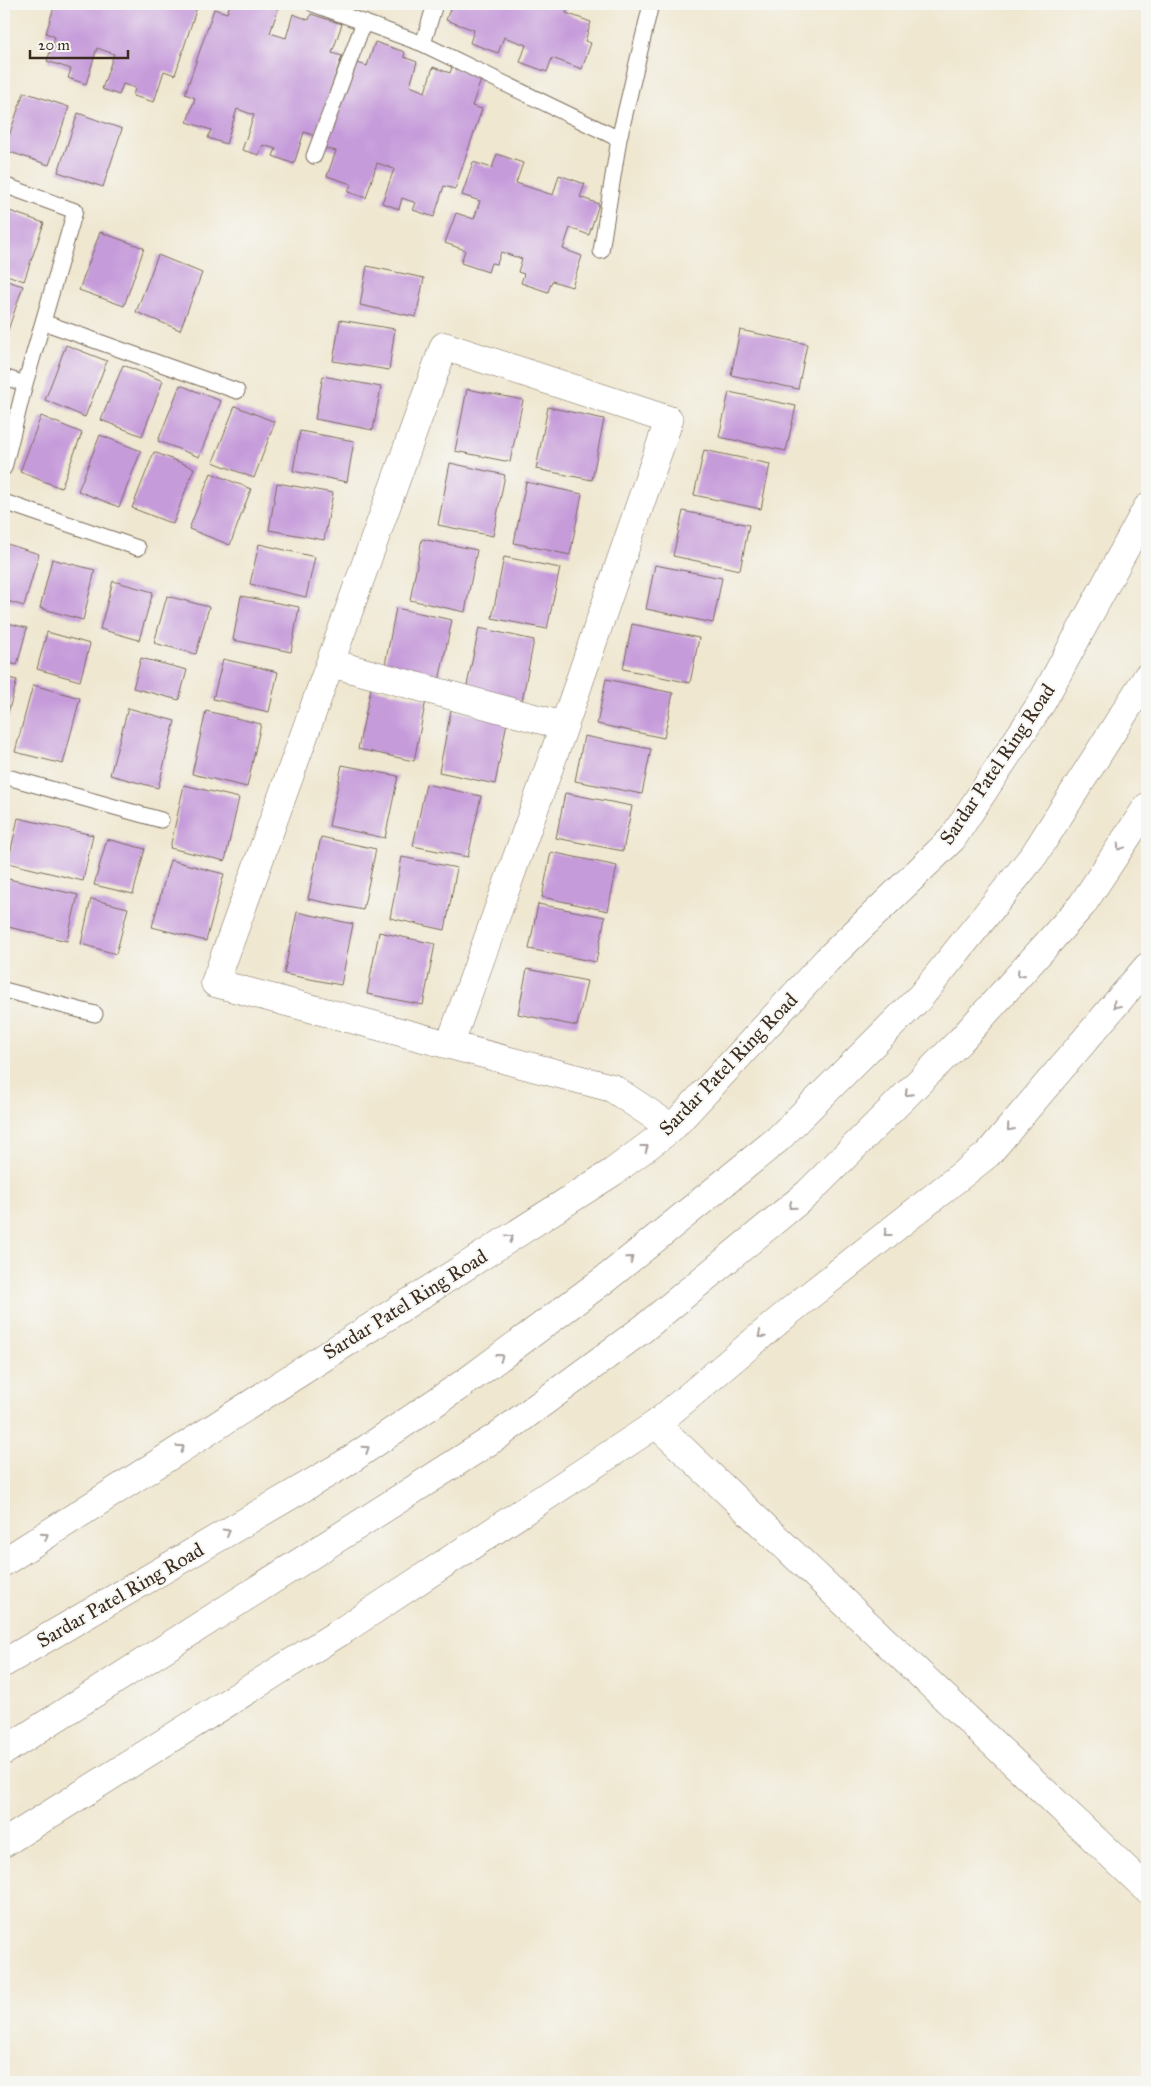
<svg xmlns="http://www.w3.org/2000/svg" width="1151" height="2086" viewBox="0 0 1151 2086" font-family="'IM FELL Great Primer',serif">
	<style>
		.building { fill: #c69bda }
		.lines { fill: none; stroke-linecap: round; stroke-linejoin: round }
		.service-casing { stroke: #7a6c5c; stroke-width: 17 }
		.minor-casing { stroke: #7a6c5c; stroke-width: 29 }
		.tertiary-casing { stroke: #7a6c5c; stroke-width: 29 }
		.trunk-casing { stroke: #7a6c5c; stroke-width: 29 }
		.service { stroke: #fff; stroke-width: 15 }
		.minor { stroke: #fff; stroke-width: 28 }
		.tertiary { stroke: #fff; stroke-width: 28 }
		.trunk { stroke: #fff; stroke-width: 28 }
		.oneway { stroke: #a79f9a }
		.labels { text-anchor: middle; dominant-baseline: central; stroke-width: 4; stroke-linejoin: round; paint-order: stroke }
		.street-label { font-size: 20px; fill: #3b2a1e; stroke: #f6f6f2 }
	</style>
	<rect width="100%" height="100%" fill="#f6f6f2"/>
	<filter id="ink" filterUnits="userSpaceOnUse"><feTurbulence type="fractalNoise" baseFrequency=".02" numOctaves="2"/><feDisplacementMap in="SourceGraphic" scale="10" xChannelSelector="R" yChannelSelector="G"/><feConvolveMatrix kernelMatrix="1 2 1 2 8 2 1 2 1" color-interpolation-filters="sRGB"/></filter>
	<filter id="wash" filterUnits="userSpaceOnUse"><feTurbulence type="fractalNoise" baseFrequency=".0096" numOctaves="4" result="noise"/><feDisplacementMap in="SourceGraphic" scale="20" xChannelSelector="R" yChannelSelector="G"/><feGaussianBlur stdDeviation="1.12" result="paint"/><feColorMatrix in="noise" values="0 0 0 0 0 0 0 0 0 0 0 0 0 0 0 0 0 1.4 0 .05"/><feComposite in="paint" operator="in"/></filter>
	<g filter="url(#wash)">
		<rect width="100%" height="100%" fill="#efe7d0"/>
		<g id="blocks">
			<path class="building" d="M55 4H198L175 75 164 71 154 102 133 96 135 88 123 84 119 95 102 89 114 54 97 48 86 84 68 78 71 69 47 61 55 37 46 33Z
				M230 4H263L278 9 270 33 286 38 293 14 309 20 311 14 342 24 332 53 342 56 315 136 304 132 294 164 273 156 276 149 263 145 259 155 242 150 254 115 237 109 226 144 208 138 211 130 187 122 195 98 185 94 214 9 227 13Z
				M452 4H569L566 13 591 22 585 41 591 43 582 69 552 58 547 72 520 62 526 45 504 37 498 53 470 43 474 30 446 20Z
				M585 4H597L596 8Z
				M375 42 405 52 404 57 417 62 410 86 425 92 433 67 450 73 452 67 482 77 472 106 482 109 455 189 444 186 434 217 413 210 416 203 402 198 399 209 382 203 394 169 377 163 366 198 348 192 351 184 327 176 336 151 325 148 354 62 367 66Z
				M4 83 9 85 4 101Z
				M24 92 69 107 49 165 4 150Z
				M78 113 122 129 103 187 58 172Z
				M497 154 523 163 516 183 553 195 559 175 585 184 580 197 599 204 589 235 570 228 563 249 582 256 572 287 552 281 548 292 521 283 524 274 518 272 522 259 501 252 497 264 491 263 488 272 461 263 465 250 445 243 456 213 474 219 480 201 462 195 473 162 492 168Z
				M4 209 44 223 24 281 4 274Z
				M100 232 144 248 124 306 79 290Z
				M158 255 202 273 180 330 136 312Z
				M367 266 424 278 416 317 360 305Z
				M4 280 23 286 4 342Z
				M340 320 395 329 389 370 333 361Z
				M740 330 807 344 798 389 731 375Z
				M66 345 107 361 85 417 45 400Z
				M123 365 163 381 142 436 101 420Z
				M323 376 381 387 373 430 315 419Z
				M180 385 221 401 199 457 158 441Z
				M467 389 523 400 510 462 455 451Z
				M729 392 796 406 786 451 719 437Z
				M235 406 275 422 254 478 213 462Z
				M548 407 604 419 592 480 536 469Z
				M41 416 82 433 61 488 20 472Z
				M300 431 354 441 347 482 293 471Z
				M100 435 141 451 119 507 78 491Z
				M704 450 770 464 761 509 694 495Z
				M154 452 194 468 173 524 132 508Z
				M450 463 505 475 493 536 438 525Z
				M211 473 251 489 230 545 189 529Z
				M526 482 582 494 570 555 514 543Z
				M277 483 333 493 324 540 269 530Z
				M683 511 749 525 740 570 673 556Z
				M422 539 477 550 465 612 410 600Z
				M4 543 39 554 24 606 4 600Z
				M259 544 315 557 306 597 250 584Z
				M504 557 560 568 547 629 492 618Z
				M52 559 95 570 83 620 40 608Z
				M655 565 722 578 713 623 646 609Z
				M113 581 153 592 139 640 100 629Z
				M167 596 209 607 196 654 154 643Z
				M241 596 299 607 291 652 233 640Z
				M396 608 452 620 439 681 384 670Z
				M4 622 27 628 17 665 4 662Z
				M632 624 699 638 690 683 623 669Z
				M479 628 534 640 522 701 466 690Z
				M47 632 90 644 80 681 37 669Z
				M141 658 187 670 179 700 133 688Z
				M223 659 278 672 269 712 213 699Z
				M4 677 17 680 4 728Z
				M606 679 673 693 664 738 597 724Z
				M33 685 80 698 63 764 15 752Z
				M371 688 426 700 414 761 358 749Z
				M128 708 175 721 158 788 110 775Z
				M451 710 507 722 495 784 439 772Z
				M206 711 261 724 247 787 192 774Z
				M584 736 651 749 642 794 575 781Z
				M342 765 398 776 385 838 329 826Z
				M426 784 481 796 468 857 413 846Z
				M184 785 239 798 225 861 170 848Z
				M565 793 632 806 623 851 556 838Z
				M18 818 93 835 83 881 8 863Z
				M321 837 376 849 363 910 308 899Z
				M107 839 145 849 133 894 94 885Z
				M551 852 617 866 608 911 542 897Z
				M402 857 457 868 445 930 390 918Z
				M170 860 224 874 206 941 152 927Z
				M4 878 78 895 67 941 4 926Z
				M91 899 128 908 116 954 81 944Z
				M538 904 605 917 596 962 529 949Z
				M297 912 353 924 341 985 284 974Z
				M379 932 435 944 423 1005 367 994Z
				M527 969 587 981 577 1026 518 1014Z"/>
		</g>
	</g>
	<g filter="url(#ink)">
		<use href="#blocks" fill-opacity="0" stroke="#7a6c5c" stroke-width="1"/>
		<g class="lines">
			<defs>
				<path id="service" d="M313 4 423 44 435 4
					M423 44 619 139 651 4
					M314 156 364 22
					M4 185 75 211 25 384 4 468
					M601 251 619 139
					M43 322 237 391
					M4 377 25 384
					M4 502 138 548
					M4 776 161 820
					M4 990 95 1014"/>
				<path id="minor" d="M330 663 564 726
					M450 1044 564 726 669 420 444 346 215 983 612 1088 672 1128
					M656 1424 1147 1889"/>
				<path id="tertiary" d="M4 1562 613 1172 672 1128 827 960 952 839 1042 702 1147 508
					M4 1843 345 1629 656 1424 790 1311 988 1154 1147 967"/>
				<path id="trunk" d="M4 1663 344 1464 470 1379 608 1277 778 1139 921 996 1034 855 1147 677
					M4 1751 496 1437 644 1328 808 1193 961 1040 1082 905 1147 807"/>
			</defs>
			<use href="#service" class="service-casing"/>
			<use href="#minor" class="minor-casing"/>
			<use href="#tertiary" class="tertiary-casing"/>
			<use href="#trunk" class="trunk-casing"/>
			<use href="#service" class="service"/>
			<use href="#minor" class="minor"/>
			<use href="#tertiary" class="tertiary"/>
			<use href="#trunk" class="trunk"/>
		</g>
		<defs><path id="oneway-chevron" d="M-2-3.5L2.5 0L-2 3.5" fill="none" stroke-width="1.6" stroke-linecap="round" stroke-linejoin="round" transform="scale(1.25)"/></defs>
		<g class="oneway">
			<use href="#oneway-chevron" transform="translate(1120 847) rotate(124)"/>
			<use href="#oneway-chevron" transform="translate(1020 974) rotate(132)"/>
			<use href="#oneway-chevron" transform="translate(1116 1005) rotate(131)"/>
			<use href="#oneway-chevron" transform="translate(908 1093) rotate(135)"/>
			<use href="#oneway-chevron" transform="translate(1010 1128) rotate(131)"/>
			<use href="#oneway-chevron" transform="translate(645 1148) rotate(-37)"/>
			<use href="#oneway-chevron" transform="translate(792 1206) rotate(140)"/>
			<use href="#oneway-chevron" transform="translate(887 1233) rotate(142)"/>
			<use href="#oneway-chevron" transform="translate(510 1238) rotate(-32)"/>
			<use href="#oneway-chevron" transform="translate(630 1259) rotate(-39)"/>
			<use href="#oneway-chevron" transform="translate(761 1335) rotate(140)"/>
			<use href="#oneway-chevron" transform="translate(500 1357) rotate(-36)"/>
			<use href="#oneway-chevron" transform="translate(181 1448) rotate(-33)"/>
			<use href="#oneway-chevron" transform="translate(366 1449) rotate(-34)"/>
			<use href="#oneway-chevron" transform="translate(227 1532) rotate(-30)"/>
			<use href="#oneway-chevron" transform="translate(45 1536) rotate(-33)"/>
		</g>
	</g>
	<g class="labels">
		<g class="street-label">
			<text transform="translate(997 764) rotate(-56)">Sardar Patel Ring Road</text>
			<text transform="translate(728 1064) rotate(-46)">Sardar Patel Ring Road</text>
			<text transform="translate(405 1304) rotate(-32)">Sardar Patel Ring Road</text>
			<text transform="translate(120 1595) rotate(-30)">Sardar Patel Ring Road</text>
		</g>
	</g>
	<rect width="1151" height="2086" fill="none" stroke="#f6f6f2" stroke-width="20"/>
	<path d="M30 50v8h98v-8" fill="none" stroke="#3b2a1e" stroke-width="2.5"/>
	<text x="38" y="50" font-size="15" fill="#3b2a1e" stroke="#f6f6f2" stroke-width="4" paint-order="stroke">20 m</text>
</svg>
